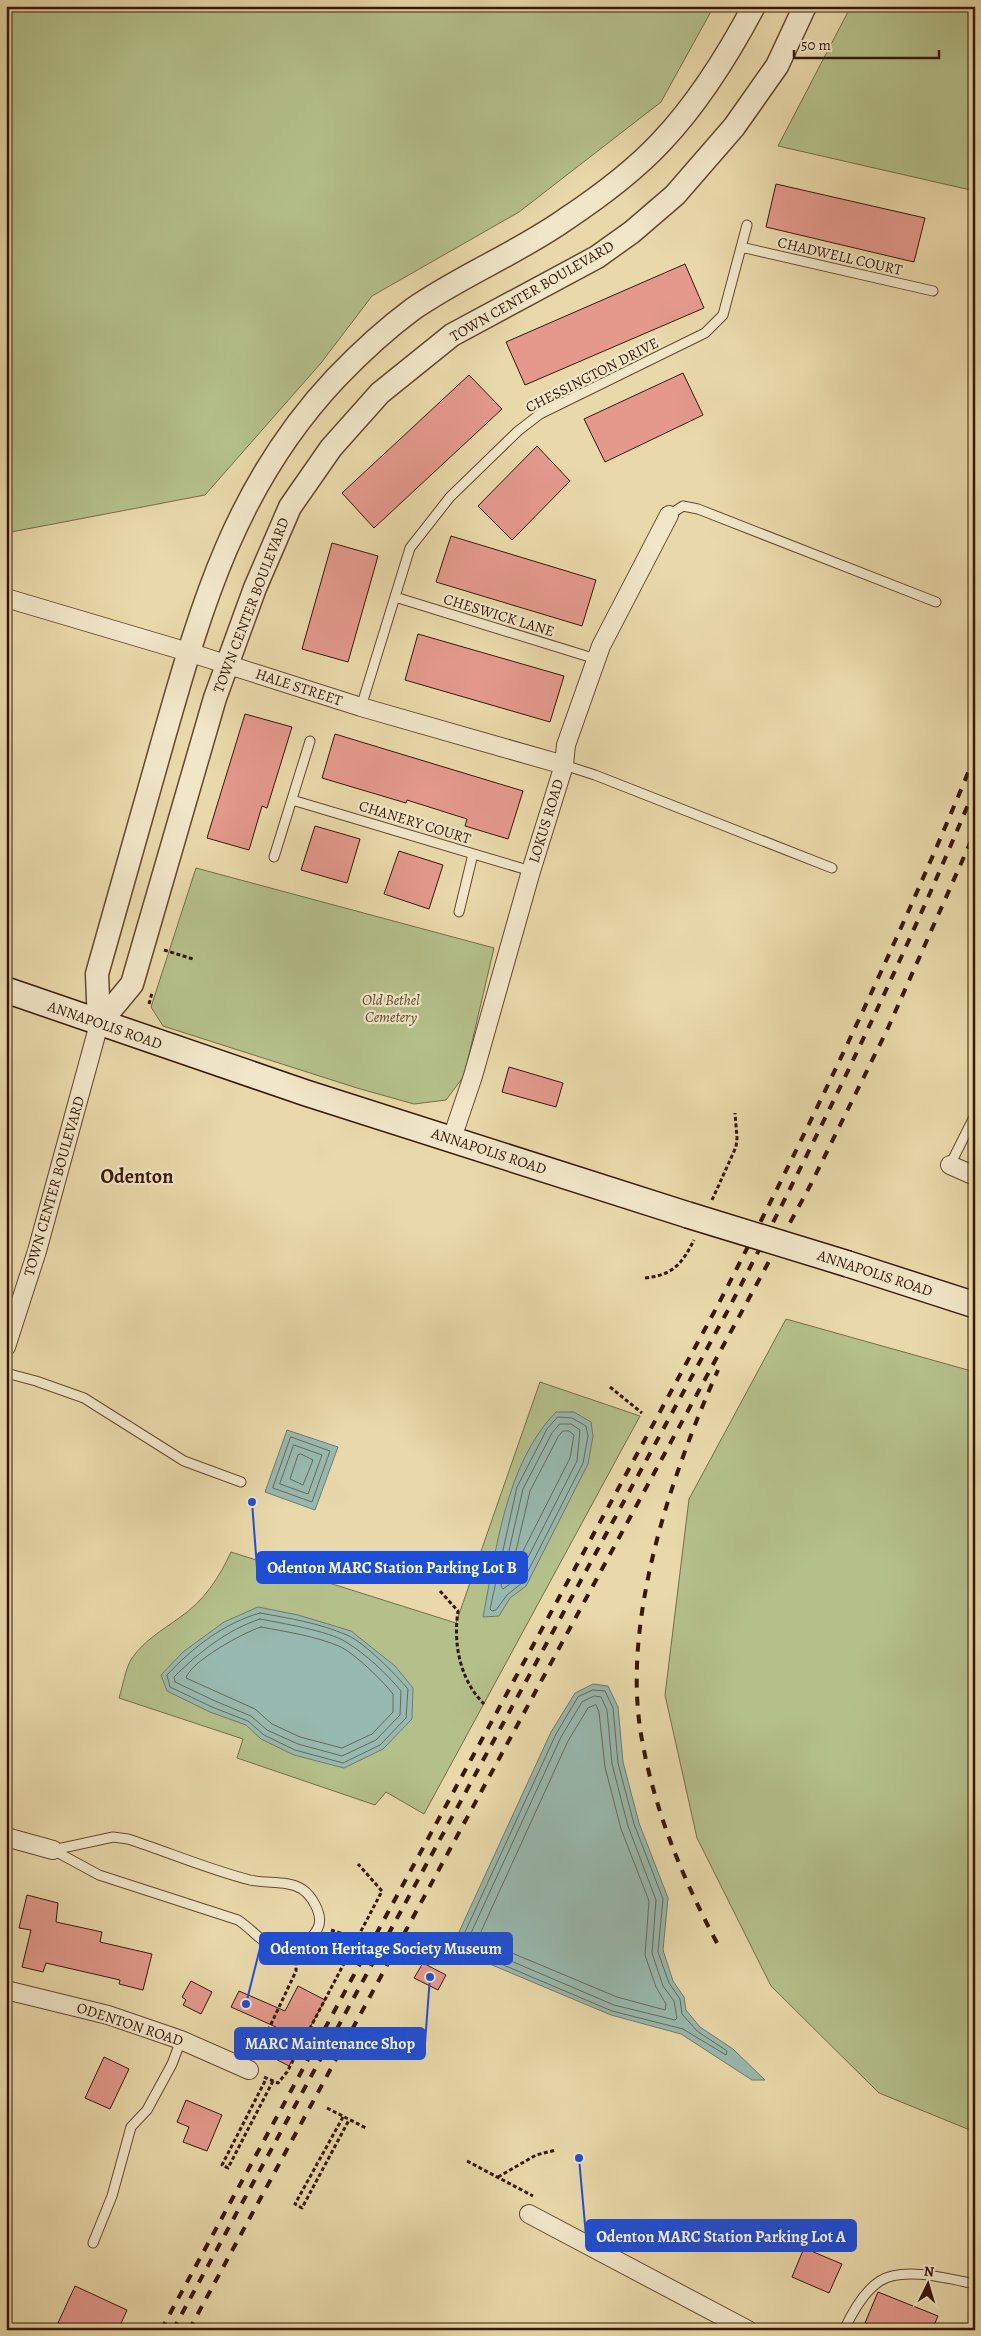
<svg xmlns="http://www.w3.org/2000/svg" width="981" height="2336" viewBox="0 0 981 2336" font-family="Alegreya,serif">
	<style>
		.green { fill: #b4c08a; stroke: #766c48 }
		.water { fill: #98b9af; stroke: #71796b }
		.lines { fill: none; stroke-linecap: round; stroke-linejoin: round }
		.shore { stroke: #68685a; stroke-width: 1 }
		.building { fill: #e4998c; stroke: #371805 }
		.service-casing { stroke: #64482e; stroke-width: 11 }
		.minor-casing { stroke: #64482e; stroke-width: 20 }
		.tertiary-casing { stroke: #64482e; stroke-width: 25 }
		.secondary-casing { stroke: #371805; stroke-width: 28 }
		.path { stroke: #371805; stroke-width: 3; stroke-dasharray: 4 2.5; stroke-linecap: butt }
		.service { stroke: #f1e6c8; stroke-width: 9 }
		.minor { stroke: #f1e6c8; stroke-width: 18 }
		.tertiary { stroke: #f1e6c8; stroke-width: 22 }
		.secondary { stroke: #f1e6c8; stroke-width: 25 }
		.rail { stroke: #371805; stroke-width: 4; stroke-dasharray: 9 9; stroke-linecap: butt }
		.secondary-bridge-casing { stroke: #371805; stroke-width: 28; stroke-linecap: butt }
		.secondary-bridge { stroke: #f1e6c8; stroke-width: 25 }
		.labels { text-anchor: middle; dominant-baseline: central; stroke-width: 4.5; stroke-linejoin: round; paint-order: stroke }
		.street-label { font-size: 15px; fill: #371805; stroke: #f1e6c8 }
		.park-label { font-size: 15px; font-style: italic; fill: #5c4a2d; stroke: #f1e6c8 }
		.district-label { font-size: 20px; font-weight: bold; fill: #371805; stroke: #f1e6c8 }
		.leader { fill: none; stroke: #1d4ed8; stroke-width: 2 }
		.callout-dot { fill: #1d4ed8; stroke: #f1e6c8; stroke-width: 2 }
		.callout { fill: #1d4ed8; stroke: #1d4ed8; stroke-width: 2 }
		.callout-label { font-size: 16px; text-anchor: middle; font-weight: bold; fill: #fff }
	</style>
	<rect width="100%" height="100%" fill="#e9d9aa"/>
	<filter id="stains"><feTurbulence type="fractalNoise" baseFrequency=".004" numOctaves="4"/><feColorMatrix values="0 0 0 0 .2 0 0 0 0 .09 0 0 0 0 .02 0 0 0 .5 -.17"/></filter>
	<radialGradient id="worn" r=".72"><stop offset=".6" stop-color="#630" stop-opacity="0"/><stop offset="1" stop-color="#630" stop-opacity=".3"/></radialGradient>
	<path class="green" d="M6 6H714L661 102 519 212 372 296 321 363 205 495 6 533Z
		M851 6H975V191L778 146Z
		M196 868 494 948 464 1076 446 1100 414 1104 357 1088 163 1026 151 1007Z
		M786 1319 975 1372V2132L879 2093 771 1986 697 1838 665 1695 689 1499Z
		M540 1382 640 1416 424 1814 386 1792 375 1805 237 1758 243 1739 119 1698C123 1686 125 1669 132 1658 145 1640 161 1631 179 1618 204 1601 219 1578 231 1552L456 1623Z"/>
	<path class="water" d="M556 1412H574L591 1422 593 1436 588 1464 526 1586 510 1598 499 1616 483 1617C496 1550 506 1463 556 1412Z
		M287 1430 338 1447 315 1510 265 1492Z
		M258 1607 298 1615 351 1631 395 1666 413 1688 412 1719 383 1749 344 1768 294 1755 261 1739 246 1725 210 1712 167 1691 161 1675 183 1652 224 1622Z
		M593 1684 608 1686 618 1707 623 1762 639 1823 668 1898 663 1950 673 1981 684 1997 686 2010 700 2027 733 2049 765 2080H752L681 2034 611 2015 492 1965 463 1950 459 1932 551 1732 575 1693Z"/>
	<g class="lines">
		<path class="shore" d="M558 1417 572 1418 586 1426 588 1436 583 1463 522 1583 507 1595 496 1610 492 1611 490 1609 517 1487 547 1429Z
			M560 1424H571L580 1430 577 1461 517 1579 503 1589 501 1586 523 1489 552 1433Z
			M563 1431H569L574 1435 570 1458 520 1557 517 1558 515 1555 530 1491 558 1437Z
			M291 1437 330 1451 312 1502 273 1488Z
			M294 1445 322 1455 308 1494 280 1484Z
			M301 1454 313 1460 303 1485 290 1479 298 1455Z
			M260 1613C288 1618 319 1623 347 1635 364 1642 395 1674 408 1689L406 1718 380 1745 343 1763 295 1750 264 1735 248 1721 212 1707 170 1687 167 1675C192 1648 224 1623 260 1613Z
			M260 1619C281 1623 329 1631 346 1642 367 1655 386 1673 401 1691L400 1715 376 1740 342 1756 298 1744 267 1730 251 1716 215 1701 175 1682 174 1677C199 1652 227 1630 260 1619Z
			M261 1627C287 1632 316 1636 341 1647 356 1655 382 1680 393 1694V1712L372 1734 342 1748 300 1737 272 1724 255 1709 186 1678C190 1662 244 1632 261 1627Z
			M593 1690 605 1691 613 1708 618 1763 634 1824 663 1899 658 1952 669 1983 680 1999 682 2014 697 2031 727 2051 726 2055 683 2029 612 2011 494 1961 467 1946 465 1932 556 1734 578 1697Z
			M595 1696 601 1697 607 1710 612 1764 628 1826 656 1900 652 1953 663 1986 674 2001 677 2018 675 2020 614 2005 497 1955 473 1941 471 1933 561 1737 582 1702Z
			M596 1705 599 1712 605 1767 621 1829 649 1901 645 1955 656 1987 666 2004 665 2010 617 1997 500 1948 479 1936 568 1741 588 1708Z"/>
	</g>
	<path class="building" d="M776 184 925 218 914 262 766 227Z
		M685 264 704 308 525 385 506 342Z
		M683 373 703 415 605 462 584 419Z
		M469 375 502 409 374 528 342 493Z
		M537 446 570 481 512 540 478 506Z
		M451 536 596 580 582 626 436 582Z
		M332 543 378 556 348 662 302 649Z
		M418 634 564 676 550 722 405 680Z
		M245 714 292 727 267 808 262 806 249 850 207 838Z
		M335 734 523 791 508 839 465 826 467 819 407 800 406 803 322 778Z
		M315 826 360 839 347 883 301 870Z
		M399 851 443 865 429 909 384 894Z
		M509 1067 563 1083 556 1107 502 1092Z
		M27 1895 58 1903 56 1922 102 1932 100 1942 152 1954 143 1990 119 1984 120 1980 46 1963 43 1972 22 1967 31 1930 19 1928Z
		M423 1963 446 1975 438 1990 414 1978Z
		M191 1981 212 1992 201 2014 183 2005 186 2000 182 1997Z
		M298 1986 325 2000 289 2066 262 2052 276 2027 231 2007 239 1991 285 2011Z
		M104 2057 129 2069 110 2109 85 2098Z
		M186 2100 222 2115 207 2151 183 2142 189 2127 177 2122Z
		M804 2248 842 2264 829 2293 792 2277Z
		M75 2286 127 2310 118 2330H74L58 2323Z
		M878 2292 938 2316 932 2330H883L865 2323Z"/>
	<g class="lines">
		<defs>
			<path id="service" d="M741 247 933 291
				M669 515 683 506 698 509 936 602
				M395 597 596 659
				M361 707 410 548 450 497 518 431 540 414 705 333 723 315 747 225
				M564 765 595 775 832 868
				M292 800 531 871
				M274 857 310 741
				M459 912 473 854
				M950 1165 975 1115
				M6 1373 36 1381 84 1398 184 1461 241 1482
				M113 1837 128 1839C168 1852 210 1870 250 1880 268 1884 287 1880 302 1889 312 1896 322 1913 319 1925 317 1932 310 1939 304 1943 275 1964 261 1935 238 1920L99 1875 53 1850Z
				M93 2243 112 2196 131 2127 147 2110 172 2064 181 2040
				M844 2330C852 2313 864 2291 880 2281 903 2266 950 2279 975 2284"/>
			<path id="minor" d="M6 598 188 652 361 707 564 765
				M452 1138 473 1076 531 871 564 765 566 745 601 646 669 515
				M950 1165 975 1176
				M6 1347 37 1251 99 1024
				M6 1837 53 1850
				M6 1990 108 2015 181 2040 249 2070
				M529 2214 748 2330"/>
			<path id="tertiary" d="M99 1024 132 984 215 698 255 588 290 507 331 448 380 393 452 335 597 257 632 232 675 195 734 127 777 66 805 6
				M99 1024 97 974C119 897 141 820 162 744 201 607 235 485 336 378 359 354 386 329 413 309 462 275 518 253 566 219 599 197 634 171 661 142 699 102 728 55 754 6"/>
			<path id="secondary" d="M6 990 306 1093 688 1215
				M848 1264 975 1305"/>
		</defs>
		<use href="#service" class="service-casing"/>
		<use href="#minor" class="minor-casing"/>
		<use href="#tertiary" class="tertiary-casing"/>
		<use href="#secondary" class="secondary-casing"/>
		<path class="path" d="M164 950 193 959
			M149 1004 152 993
			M712 1200 736 1147 737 1138 735 1113
			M645 1278C673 1275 682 1264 694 1240
			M610 1387 642 1413
			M440 1591 458 1611C453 1644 460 1680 484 1704
			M331 1930 356 1938
			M257 2054 296 1971V1962
			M264 2077 278 2083 287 2072 382 1891 358 1864
			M265 2081 222 2165 228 2168 273 2081
			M327 2108 366 2128
			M343 2117 295 2204 302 2208 349 2120
			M467 2161 533 2196
			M498 2177 536 2155 556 2150"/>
		<use href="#service" class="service"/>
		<use href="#minor" class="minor"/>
		<use href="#tertiary" class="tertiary"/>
		<use href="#secondary" class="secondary"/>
		<path class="rail" d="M717 1943C683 1879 655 1812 642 1740 620 1623 671 1476 718 1370
			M161 2330 718 1305C811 1125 898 943 975 756
			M173 2330 728 1310C817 1139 901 966 975 788
			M189 2330 811 1184 888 1028 975 832"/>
		<defs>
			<path id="secondary-bridge" d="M688 1215 848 1264"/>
		</defs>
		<use href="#secondary-bridge" class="secondary-bridge-casing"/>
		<use href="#secondary-bridge" class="secondary-bridge"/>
	</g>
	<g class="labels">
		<g class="street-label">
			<text transform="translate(840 256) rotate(13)">CHADWELL COURT</text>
			<text transform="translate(532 291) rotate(-30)">TOWN CENTER BOULEVARD</text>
			<text transform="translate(592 375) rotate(-27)">CHESSINGTON DRIVE</text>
			<text transform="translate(251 605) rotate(-69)">TOWN CENTER BOULEVARD</text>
			<text transform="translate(499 615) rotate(17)">CHESWICK LANE</text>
			<text transform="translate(299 687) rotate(18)">HALE STREET</text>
			<text transform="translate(546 821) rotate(-73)">LOKUS ROAD</text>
			<text transform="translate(415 822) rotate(17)">CHANERY COURT</text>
			<text transform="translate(105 1025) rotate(19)">ANNAPOLIS ROAD</text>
			<text transform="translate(489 1151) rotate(18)">ANNAPOLIS ROAD</text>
			<text transform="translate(54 1186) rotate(-74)">TOWN CENTER BOULEVARD</text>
			<text transform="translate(875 1273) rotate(18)">ANNAPOLIS ROAD</text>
			<text transform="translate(130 2024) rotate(18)">ODENTON ROAD</text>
		</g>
		<g class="park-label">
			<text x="391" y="1000">Old Bethel<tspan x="391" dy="17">Cemetery</tspan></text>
		</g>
		<g class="district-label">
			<text x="137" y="1176">Odenton</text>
		</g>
	</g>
	<path class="leader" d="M252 1502L257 1568M246 2004L260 1948M430 1977L425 2043M579 2158L586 2236"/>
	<g class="callout-dot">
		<circle cx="252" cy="1502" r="5"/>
		<circle cx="246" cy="2004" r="5"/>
		<circle cx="430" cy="1977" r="5"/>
		<circle cx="579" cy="2158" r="5"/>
	</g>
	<g class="callout">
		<rect x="257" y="1552" width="270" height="31" rx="5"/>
		<rect x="260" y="1933" width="252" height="31" rx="5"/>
		<rect x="235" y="2028" width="190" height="31" rx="5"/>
		<rect x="586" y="2220" width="270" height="31" rx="5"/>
	</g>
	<g class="callout-label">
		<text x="392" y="1573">Odenton MARC Station Parking Lot B</text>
		<text x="386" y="1954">Odenton Heritage Society Museum</text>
		<text x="330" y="2049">MARC Maintenance Shop</text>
		<text x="721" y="2242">Odenton MARC Station Parking Lot A</text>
	</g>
	<rect width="981" height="2336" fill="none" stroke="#e9d9aa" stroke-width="25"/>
	<rect x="8" y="8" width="966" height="2321" fill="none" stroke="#371805" stroke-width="2.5"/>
	<rect x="12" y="12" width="956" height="2311" fill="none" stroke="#371805"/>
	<g transform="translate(928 2284) rotate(5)" stroke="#f1e6c8" stroke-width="4" paint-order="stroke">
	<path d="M0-4L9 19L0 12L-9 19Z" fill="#371805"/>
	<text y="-8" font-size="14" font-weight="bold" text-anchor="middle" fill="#371805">N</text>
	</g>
	<path d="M794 50v8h145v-8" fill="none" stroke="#371805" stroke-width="2.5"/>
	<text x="801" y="50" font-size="15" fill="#371805" stroke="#f1e6c8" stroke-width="4" paint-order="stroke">50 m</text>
	<rect width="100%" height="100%" filter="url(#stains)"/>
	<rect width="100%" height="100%" fill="url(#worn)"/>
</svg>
